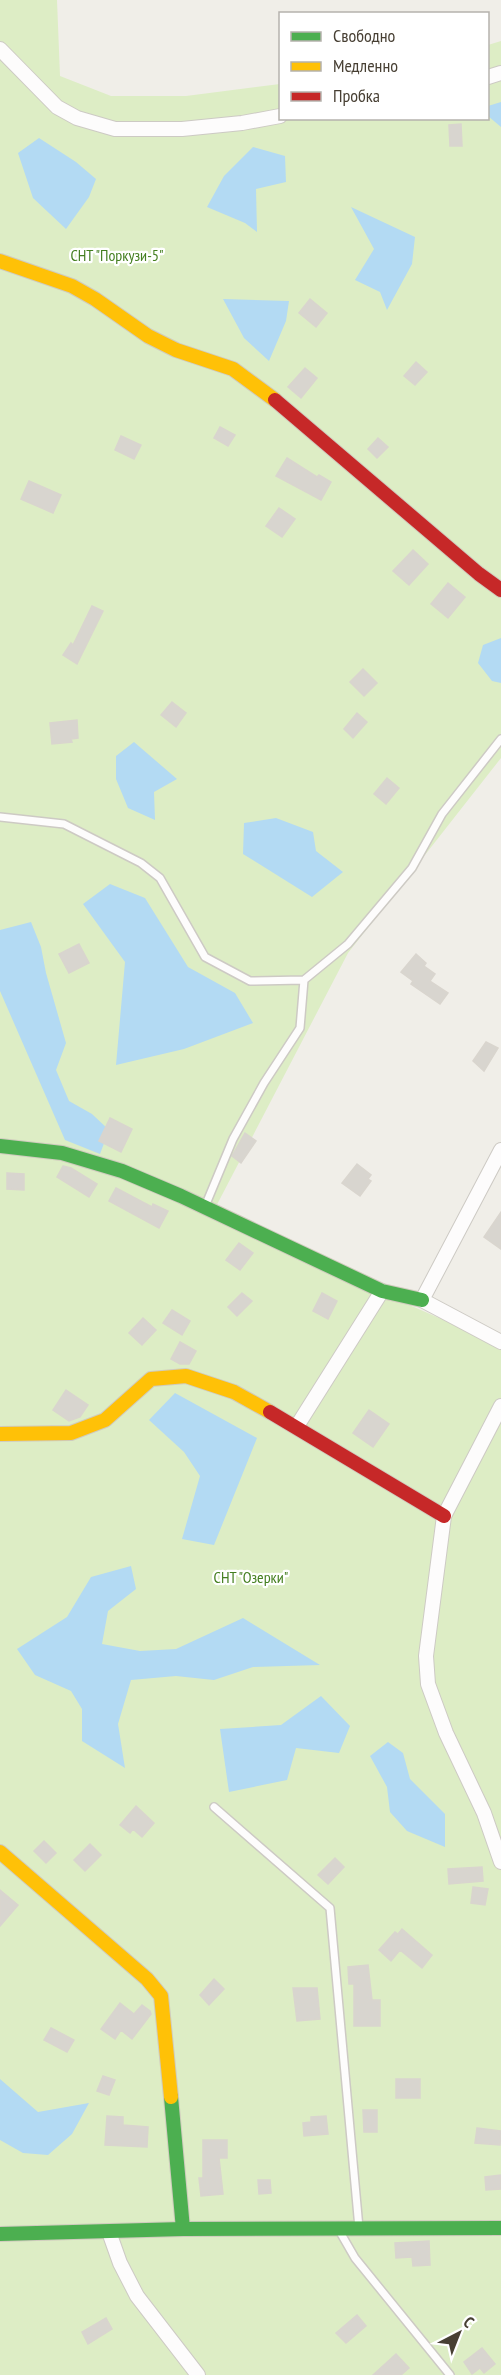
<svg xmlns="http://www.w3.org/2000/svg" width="501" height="2375" viewBox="0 0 501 2375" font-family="'PT Sans Narrow',sans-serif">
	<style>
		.green { fill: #ddedc5 }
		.water { fill: #b3daf3 }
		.building { fill: #d8d5cf; stroke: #d9d5ce; stroke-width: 1.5 }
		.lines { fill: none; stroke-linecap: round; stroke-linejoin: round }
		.lane-casing { stroke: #cdcac4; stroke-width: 10 }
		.street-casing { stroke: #cdcac4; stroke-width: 16 }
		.fast-casing { stroke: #d0cbbe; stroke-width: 16 }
		.slow-casing { stroke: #d0cbbe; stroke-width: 16 }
		.jam-casing { stroke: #d0cbbe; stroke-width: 16 }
		.lane { stroke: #fdfcfc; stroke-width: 7 }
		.street { stroke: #fdfcfc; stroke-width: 14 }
		.fast { stroke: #4caf50; stroke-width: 14 }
		.slow { stroke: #ffc107; stroke-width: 14 }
		.jam { stroke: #c62828; stroke-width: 14 }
		.labels { text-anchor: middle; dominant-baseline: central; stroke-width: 4.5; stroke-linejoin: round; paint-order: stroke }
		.park-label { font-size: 16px; fill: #447f20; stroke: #fff }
	</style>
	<rect width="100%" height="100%" fill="#f0eee8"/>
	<path class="green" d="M0 0H57L60 76 111 96H186L280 84V118H488V45L501 41V758L348 953 210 1218 501 1345V2375H0Z"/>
	<path class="water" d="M501 102V127L488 116V106Z
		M39 138 76 162 96 179 89 197 66 229 33 198 18 153Z
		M253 147 285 156 286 182 256 189 257 232 245 223 207 207 224 176Z
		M351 207 415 237 412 264 387 310 380 292 355 280 374 249Z
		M223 299 289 301 286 321 269 361 244 338Z
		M501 638V683L492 681 478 663 483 645Z
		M134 742 177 779 154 792 155 820 128 808 116 779V756Z
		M276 818 313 832 316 851 343 872 312 897 243 854 244 823Z
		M110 884 145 898 188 967 235 993 253 1023 184 1049 116 1065 125 962 83 904Z
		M31 922 41 947 46 973 66 1043 56 1070 69 1101 92 1114 109 1130 100 1154 65 1140 0 991V930Z
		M175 1393 257 1438 214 1545 182 1539 200 1476 184 1452 149 1420Z
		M131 1566 136 1589 108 1611 102 1644 140 1651 176 1649 243 1618 320 1665 253 1667 214 1680 176 1676 131 1680 118 1724 125 1768 82 1741V1709L71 1691 35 1675 17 1649 67 1617 91 1577Z
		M321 1696 350 1726 339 1753 296 1748 287 1780 229 1792 220 1729 281 1725Z
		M388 1742 403 1753 410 1779 445 1814V1847L407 1831 390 1812 387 1787 370 1756Z
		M0 2079 38 2112 89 2103 72 2134 48 2155 23 2153 0 2140Z"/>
	<path class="building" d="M461 124 462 146H450L449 125Z
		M310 299 327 313 316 327 299 313Z
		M416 362 427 372 415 385 404 376Z
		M305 368 317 378 301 398 288 387Z
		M220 427 235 435 228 446 214 438Z
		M121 436 141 445 134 459 115 450Z
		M378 438 388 447 377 458 368 449Z
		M287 458 317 477 319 475 331 482 321 500 276 476Z
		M29 481 61 495 53 513 21 499Z
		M279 508 295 519 282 537 266 526Z
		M413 550 428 564 409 585 393 571Z
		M448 583 465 597 448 618 431 604Z
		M92 606 103 611 77 664 63 655 71 643 73 645Z
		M363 669 377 683 364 696 350 682Z
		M172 702 186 713 176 727 161 715Z
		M357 713 367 722 353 738 344 729Z
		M77 720 78 738 71 739 72 742 52 744 50 723Z
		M387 778 399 788 386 804 374 794Z
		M79 944 89 963 69 973 59 954Z
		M416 954 426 963 424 966 435 974 430 981 448 993 440 1004 411 984 413 981 401 972Z
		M486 1042 498 1048 484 1071 473 1061Z
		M110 1118 132 1129 121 1152 99 1141Z
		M245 1133 256 1141 241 1163 232 1156Z
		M357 1164 371 1175 368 1179 371 1181 360 1196 342 1183Z
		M63 1166 71 1168 97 1184 89 1197 57 1177Z
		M7 1173 24 1174V1190L7 1189Z
		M116 1188 152 1207 153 1204 168 1211 159 1228 109 1201Z
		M501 1212V1249L484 1237Z
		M239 1243 253 1253 240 1270 226 1260Z
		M242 1293 252 1301 237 1316 228 1307Z
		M322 1293 337 1301 328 1319 313 1311Z
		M172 1310 190 1321 182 1335 163 1323Z
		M143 1318 156 1330 142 1345 129 1333Z
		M180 1342 196 1351 189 1364H180L171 1359Z
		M66 1390 88 1405 80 1417 69 1421 53 1410Z
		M369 1410 389 1424 373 1447 353 1433Z
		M136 1806 154 1823 142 1837 133 1829 130 1833 120 1825Z
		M44 1841 56 1853 46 1863 34 1851Z
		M90 1844 101 1855 85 1871 74 1860Z
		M335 1858 344 1867 328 1884 318 1875Z
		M482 1867 483 1881 449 1884 448 1869Z
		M473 1887 488 1889 485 1905 471 1903Z
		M0 1890 18 1905 0 1926Z
		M402 1929 432 1955 422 1968 400 1950 391 1961 379 1950 395 1932 398 1934Z
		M368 1965 372 2000H380V2026H354V1984H349L348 1967Z
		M214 1979 224 1989 209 2005 200 1995Z
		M293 1988H317L320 2019 297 2021Z
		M120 2003 134 2014 142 2005 150 2011 151 2014 132 2039 121 2030 115 2039 101 2029Z
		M51 2028 74 2040 67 2052 44 2040Z
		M103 2076 115 2080 109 2095 97 2091Z
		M396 2079H420V2098H396Z
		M363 2110H377V2132H364Z
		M107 2116 123 2117V2125L148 2127 147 2147 105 2145Z
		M326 2116 328 2134 304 2136 303 2123 311 2122V2117Z
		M477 2128 501 2131 500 2145 475 2143Z
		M203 2140H227V2158H219L223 2194 201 2196 199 2178H203Z
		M501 2175V2189L486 2190 485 2177Z
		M258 2180H270L271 2193 259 2194Z
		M429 2241 430 2265 413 2266 412 2257 396 2258 395 2243Z
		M357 2315 366 2326 346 2343 336 2333Z
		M106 2318 112 2329 88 2344 82 2332Z
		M482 2348 495 2364 484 2373 480 2368 472 2374 464 2362Z
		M396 2354 409 2368 401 2375H373Z"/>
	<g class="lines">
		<defs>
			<path id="lane" d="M0 817 64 824 141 863 160 878 205 957 250 981 304 980
				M206 1204 233 1139 264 1083 300 1028 304 980 348 944 412 868 442 814 501 739
				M214 1807 330 1908 359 2228
				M340 2232 355 2258 450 2375"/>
			<path id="street" d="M0 49 57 107 77 118 115 129H182L242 123 280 116
				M488 77 501 73
				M501 1150 422 1300 501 1342
				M501 1406 444 1516 426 1656 428 1684 446 1733 484 1813 501 1862
				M297 1426 382 1291
				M109 2232 120 2263 137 2296 198 2375"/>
			<path id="fast" d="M0 1146 62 1153 122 1171 181 1196 382 1291 422 1300
				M171 2097 183 2229
				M0 2234 183 2229 501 2228"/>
			<path id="slow" d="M0 261 72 286 95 299 148 336 176 350 233 369 275 400
				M0 1434 71 1433 105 1420 151 1379 186 1376 234 1392 270 1412
				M0 1852 147 1979 161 1996 171 2097"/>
			<path id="jam" d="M275 400 479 574 501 590
				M270 1412 444 1516"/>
		</defs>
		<use href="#lane" class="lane-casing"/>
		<use href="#street" class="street-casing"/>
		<use href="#fast" class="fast-casing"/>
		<use href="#slow" class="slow-casing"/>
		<use href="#jam" class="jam-casing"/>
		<use href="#lane" class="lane"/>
		<use href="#street" class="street"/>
		<use href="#fast" class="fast"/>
		<use href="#slow" class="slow"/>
		<use href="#jam" class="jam"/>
	</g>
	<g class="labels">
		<g class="park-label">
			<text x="117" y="255">СНТ "Поркузи-5"</text>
			<text x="251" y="1577">СНТ "Озерки"</text>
		</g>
	</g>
	<rect x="279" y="12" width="210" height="108" fill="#ffffff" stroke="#b5b2ad" stroke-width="1.5"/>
	<rect x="291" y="32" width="30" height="9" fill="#4caf50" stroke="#b5b2ad" stroke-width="1.5"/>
	<text x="333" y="42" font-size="18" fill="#473f33">Свободно</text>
	<rect x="291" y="62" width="30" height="9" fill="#ffc107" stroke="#b5b2ad" stroke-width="1.5"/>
	<text x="333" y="72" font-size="18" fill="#473f33">Медленно</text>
	<rect x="291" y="92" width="30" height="9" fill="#c62828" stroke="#b5b2ad" stroke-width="1.5"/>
	<text x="333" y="102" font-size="18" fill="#473f33">Пробка</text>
	<g transform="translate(459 2333) rotate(42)" stroke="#ffffff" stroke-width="4.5" paint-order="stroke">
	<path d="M0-4.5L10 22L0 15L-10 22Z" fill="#473f33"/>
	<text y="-9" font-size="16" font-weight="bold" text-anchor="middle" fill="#473f33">С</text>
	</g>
</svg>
